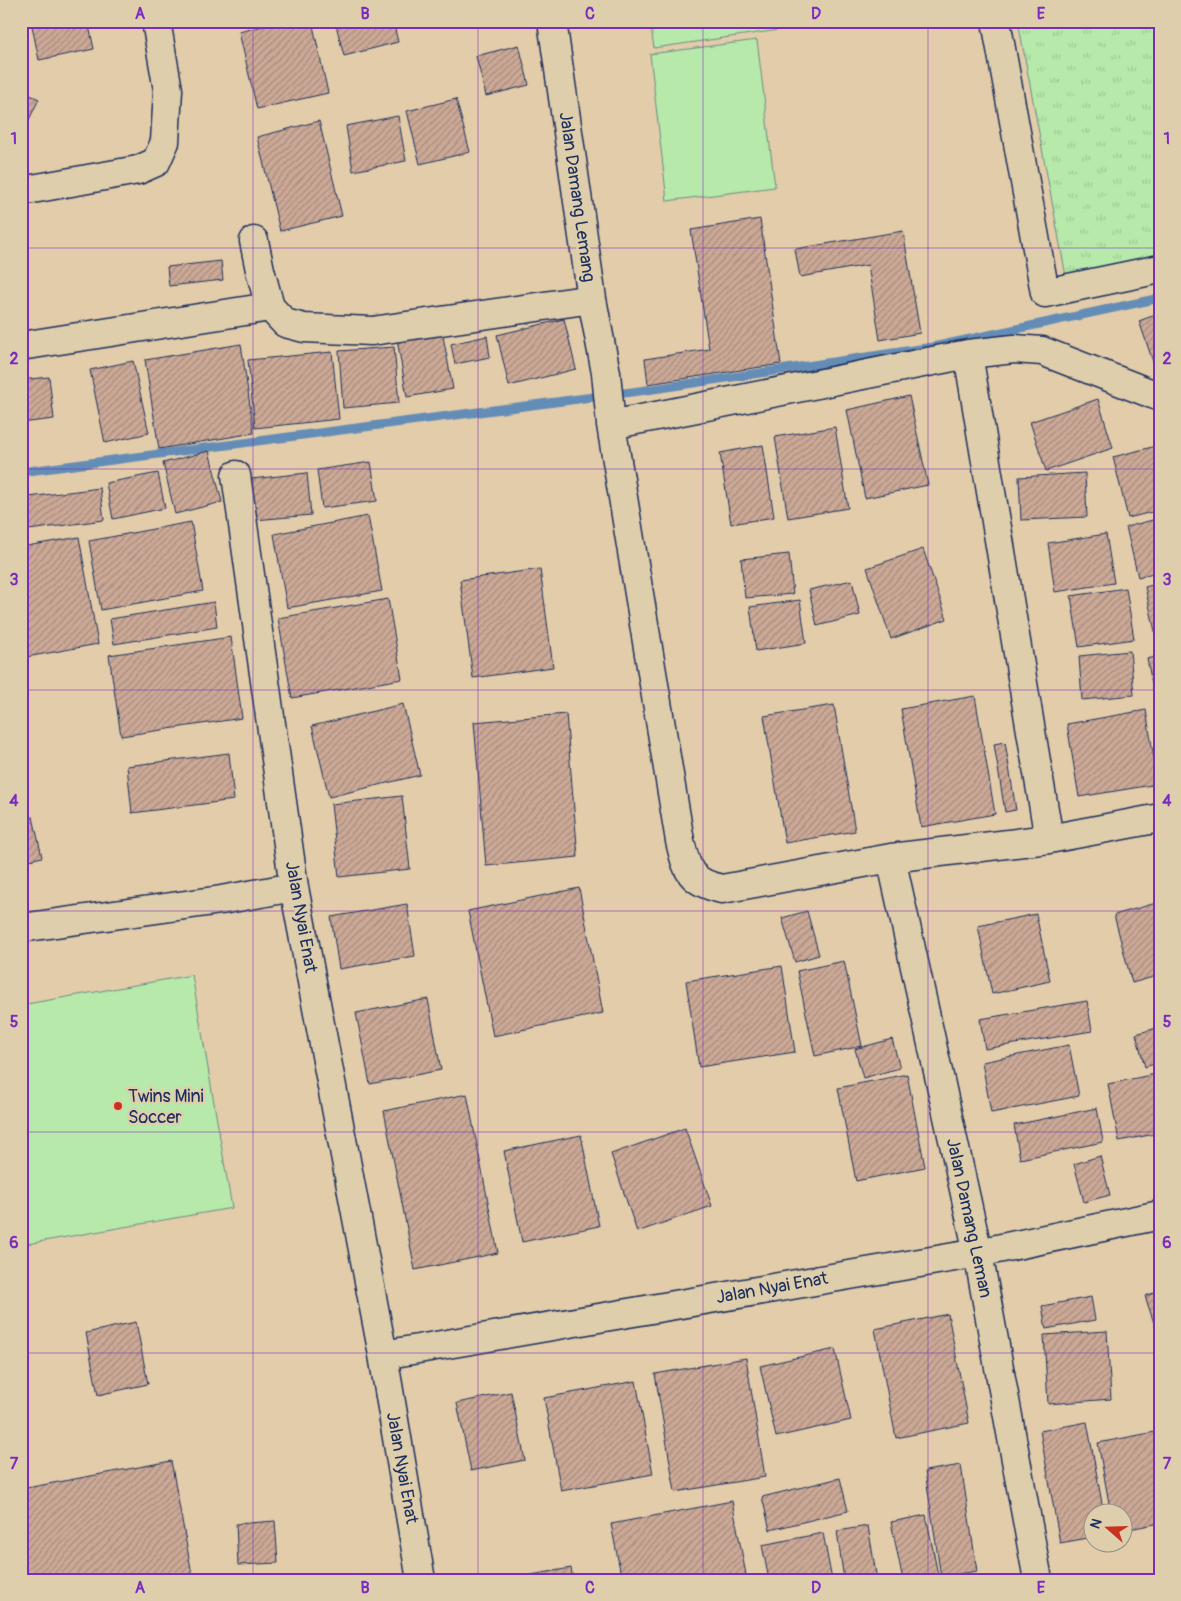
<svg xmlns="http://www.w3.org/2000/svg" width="1181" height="1601" viewBox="0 0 1181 1601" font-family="Pangolin,sans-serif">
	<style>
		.grass { fill: url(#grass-tufts); stroke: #688c84 }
		.pitch { fill: #b6e9aa; stroke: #688c84 }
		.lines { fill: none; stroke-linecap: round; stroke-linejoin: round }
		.stream { stroke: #648db7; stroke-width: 9 }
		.building { fill: url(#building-hatch); stroke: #1b2f5e }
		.minor-casing { stroke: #1b2f5e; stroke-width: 31 }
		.minor { stroke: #dfceab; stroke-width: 28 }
		.grid { fill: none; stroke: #7b2cbf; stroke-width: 1; stroke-opacity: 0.55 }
		.poi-dot { fill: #c8321e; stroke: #dfceab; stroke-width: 2 }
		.labels { text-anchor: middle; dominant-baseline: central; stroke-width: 5; stroke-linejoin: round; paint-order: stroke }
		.street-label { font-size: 18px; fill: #1b2f5e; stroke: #dfceab }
		.poi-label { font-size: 18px; fill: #1b2f5e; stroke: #dfceab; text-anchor: start }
		.neatline { fill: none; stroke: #7b2cbf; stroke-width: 2 }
		.grid-label { font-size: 16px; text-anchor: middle; font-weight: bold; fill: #7b2cbf }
	</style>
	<defs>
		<pattern id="grass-tufts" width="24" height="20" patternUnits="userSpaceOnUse" patternTransform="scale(1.25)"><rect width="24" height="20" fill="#b6e9aa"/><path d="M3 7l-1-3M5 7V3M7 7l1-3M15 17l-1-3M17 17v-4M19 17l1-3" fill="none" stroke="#9cc895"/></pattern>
		<pattern id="building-hatch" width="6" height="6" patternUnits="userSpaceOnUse" patternTransform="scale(1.25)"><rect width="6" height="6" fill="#cca996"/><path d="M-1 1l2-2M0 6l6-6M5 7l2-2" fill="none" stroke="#a58a7e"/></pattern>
	</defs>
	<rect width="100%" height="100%" fill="#e3cca9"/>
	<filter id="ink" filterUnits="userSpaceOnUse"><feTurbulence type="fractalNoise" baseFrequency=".02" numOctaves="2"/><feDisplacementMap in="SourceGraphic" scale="10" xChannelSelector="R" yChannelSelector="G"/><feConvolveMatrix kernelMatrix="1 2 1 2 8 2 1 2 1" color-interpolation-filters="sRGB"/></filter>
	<g filter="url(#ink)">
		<path class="grass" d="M1018 21H1160V255L1066 276Z"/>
		<path class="pitch" d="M650 21H819L820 24 654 48Z
			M757 40 775 187 667 201 650 54Z
			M192 975 232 1208 21 1245V1005Z"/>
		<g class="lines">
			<path class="stream" d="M21 472 647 390 933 347 1160 298"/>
		</g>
		<path class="building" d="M31 21H88L94 49 39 60Z
			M283 21H312L328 93 257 109 239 32Z
			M335 21H393L398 42 344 56Z
			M519 45 529 85 486 96 476 56Z
			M21 91 39 99 21 136Z
			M456 99 470 152 420 164 407 111Z
			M398 116 406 161 353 171 346 126Z
			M319 121 342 216 280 231 257 137Z
			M760 219 781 364 648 384 645 359 709 349 691 230Z
			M903 231 920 333 880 340 868 265 800 277 795 249Z
			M221 261 223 280 169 286 167 267Z
			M1160 313V382L1139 321Z
			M564 319 576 369 509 386 497 335Z
			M442 331 453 389 407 397 397 339Z
			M487 336 490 357 455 364 451 344Z
			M241 344 254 433 159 449 145 360Z
			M394 347 399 403 343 408 339 351Z
			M332 352 339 419 255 428 248 360Z
			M133 361 149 433 105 443 90 370Z
			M49 377 54 419 21 423V380Z
			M909 396 928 485 865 498 847 410Z
			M1098 399 1113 448 1046 471 1030 422Z
			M835 427 848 508 788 518 775 437Z
			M763 445 774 517 731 524 720 453Z
			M1156 446 1160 463V510L1128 518 1113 457Z
			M209 451 222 502 175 514 163 463Z
			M371 462 377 501 322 508 317 470Z
			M158 473 165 508 113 519 106 483Z
			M307 473 311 515 255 520 251 479Z
			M1085 473 1087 517 1021 520 1019 477Z
			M100 488 104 520 21 531V498Z
			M368 516 382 591 287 608 274 534Z
			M1160 518V571L1138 577 1126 527Z
			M191 522 203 591 101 610 89 541Z
			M1106 534 1114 583 1055 592 1048 543Z
			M79 537 98 644 21 658V547Z
			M923 549 947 619 891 639 867 568Z
			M789 554 793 594 745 598 741 559Z
			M540 569 553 667 473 678 460 580Z
			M852 580 860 615 817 626 809 590Z
			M1160 583V639L1157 640 1145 587Z
			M1126 588 1134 639 1079 647 1071 596Z
			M388 599 402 679 292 698 278 618Z
			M800 600 806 643 756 651 750 607Z
			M214 602 217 627 114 644 110 619Z
			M231 637 242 718 121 736 109 655Z
			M1130 651 1134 695 1082 700 1079 656Z
			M1160 656V703L1156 704 1147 659Z
			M975 696 995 814 921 827 901 709Z
			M403 704 420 775 329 797 312 726Z
			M834 705 855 831 785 843 764 716Z
			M1146 710 1158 784 1079 797 1067 724Z
			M566 714 578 857 486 866 474 722Z
			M1005 742 1016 810 1005 812 994 744Z
			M229 753 234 800 132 813 127 766Z
			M402 796 410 869 339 877 331 804Z
			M33 817 42 857 21 862V820Z
			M579 888 603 1013 493 1036 468 911Z
			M1160 902V975L1132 983 1114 915Z
			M407 904 415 956 339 969 331 917Z
			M807 911 819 955 795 962 782 918Z
			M1036 914 1050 981 992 994 978 926Z
			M844 961 862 1046 815 1056 797 971Z
			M782 966 795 1052 699 1067 686 981Z
			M428 999 441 1070 370 1084 356 1013Z
			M1087 1001 1092 1031 985 1049 980 1019Z
			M1160 1027V1062L1145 1067 1136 1034Z
			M892 1039 900 1068 863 1078 855 1049Z
			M1069 1045 1079 1096 991 1113 982 1062Z
			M1160 1073V1133L1119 1141 1108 1084Z
			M907 1074 925 1167 856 1181 838 1088Z
			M467 1094 498 1253 415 1270 384 1111Z
			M1097 1108 1103 1142 1020 1159 1014 1125Z
			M685 1128 712 1206 637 1232 611 1154Z
			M581 1135 599 1226 522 1242 504 1151Z
			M1100 1156 1110 1195 1084 1202 1074 1164Z
			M1160 1291V1341L1145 1296Z
			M1091 1297 1095 1320 1046 1329 1042 1306Z
			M948 1314 969 1423 896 1438 875 1329Z
			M136 1322 148 1384 98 1395 86 1333Z
			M1107 1331 1111 1399 1048 1404 1044 1335Z
			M835 1349 851 1420 776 1437 760 1366Z
			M746 1358 765 1477 675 1492 655 1374Z
			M636 1381 653 1474 561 1491 544 1398Z
			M511 1392 525 1460 471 1471 457 1403Z
			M1087 1422 1104 1514H1094V1537L1060 1543 1040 1431Z
			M1160 1431V1523L1124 1530V1514H1111L1098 1443Z
			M171 1461 192 1574 160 1580H21V1489Z
			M961 1465 977 1571 941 1577 925 1471Z
			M840 1478 848 1511 770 1530 762 1497Z
			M732 1501 747 1580H622L611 1524Z
			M926 1515 939 1580H903L891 1522Z
			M275 1521 278 1563 238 1565 236 1524Z
			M868 1526 877 1580H844L837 1531Z
			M823 1533 832 1580H769L762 1545Z
			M571 1568 573 1580H502Z"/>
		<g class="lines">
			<defs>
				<path id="minor" d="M552 21 592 299 606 373 611 425 680 841C687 871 690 882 722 889L891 858 1049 839 1160 818
					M996 21 1045 293 1160 269
					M21 191 138 170 156 162 165 142 168 90 156 21
					M254 241 260 270 270 307 285 323 304 328 372 331 592 299
					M21 346 270 307
					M968 354 1049 839
					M611 425 968 354 1014 349 1042 351 1160 397
					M236 475 294 887 383 1355 421 1580
					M891 858 978 1253 1038 1580
					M21 928 221 900 294 887
					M383 1355 978 1253 1160 1215"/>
			</defs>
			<use href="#minor" class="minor-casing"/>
			<use href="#minor" class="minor"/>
		</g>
	</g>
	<path class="grid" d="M253 21V1580M478 21V1580M703 21V1580M928 21V1580M21 248H1160M21 469H1160M21 690H1160M21 911H1160M21 1132H1160M21 1353H1160"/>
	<circle class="poi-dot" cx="118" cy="1106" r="5"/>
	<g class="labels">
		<g class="street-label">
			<text transform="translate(577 197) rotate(82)">Jalan Damang Lemang</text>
			<text transform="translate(301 917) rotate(80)">Jalan Nyai Enat</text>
			<text transform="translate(969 1218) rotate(78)">Jalan Damang Leman</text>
			<text transform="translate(772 1288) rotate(-10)">Jalan Nyai Enat</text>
			<text transform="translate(402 1468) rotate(80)">Jalan Nyai Enat</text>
		</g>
		<g class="poi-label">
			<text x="128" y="1096">Twins Mini<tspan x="128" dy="21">Soccer</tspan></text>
		</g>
	</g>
	<rect width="1181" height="1601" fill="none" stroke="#dfceab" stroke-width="55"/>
	<g transform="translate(1108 1528) rotate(290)"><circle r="24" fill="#dfceab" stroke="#918e8c"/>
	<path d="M0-4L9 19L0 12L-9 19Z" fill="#c8321e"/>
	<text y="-8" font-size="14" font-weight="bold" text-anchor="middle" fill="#1b2f5e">N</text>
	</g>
	<rect x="28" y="28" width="1126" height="1546" class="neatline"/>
	<g class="grid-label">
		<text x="140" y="19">A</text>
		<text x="365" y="19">B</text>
		<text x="590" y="19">C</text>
		<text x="816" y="19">D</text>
		<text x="1041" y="19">E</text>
		<text x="14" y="144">1</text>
		<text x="1167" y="144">1</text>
		<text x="14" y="364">2</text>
		<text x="1167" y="364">2</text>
		<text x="14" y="585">3</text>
		<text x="1167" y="585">3</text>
		<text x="14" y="806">4</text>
		<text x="1167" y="806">4</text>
		<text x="14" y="1027">5</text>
		<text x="1167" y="1027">5</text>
		<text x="14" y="1248">6</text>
		<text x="1167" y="1248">6</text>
		<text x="14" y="1469">7</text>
		<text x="1167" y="1469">7</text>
		<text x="140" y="1593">A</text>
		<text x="365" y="1593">B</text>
		<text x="590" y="1593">C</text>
		<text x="816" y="1593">D</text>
		<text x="1041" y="1593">E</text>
	</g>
</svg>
